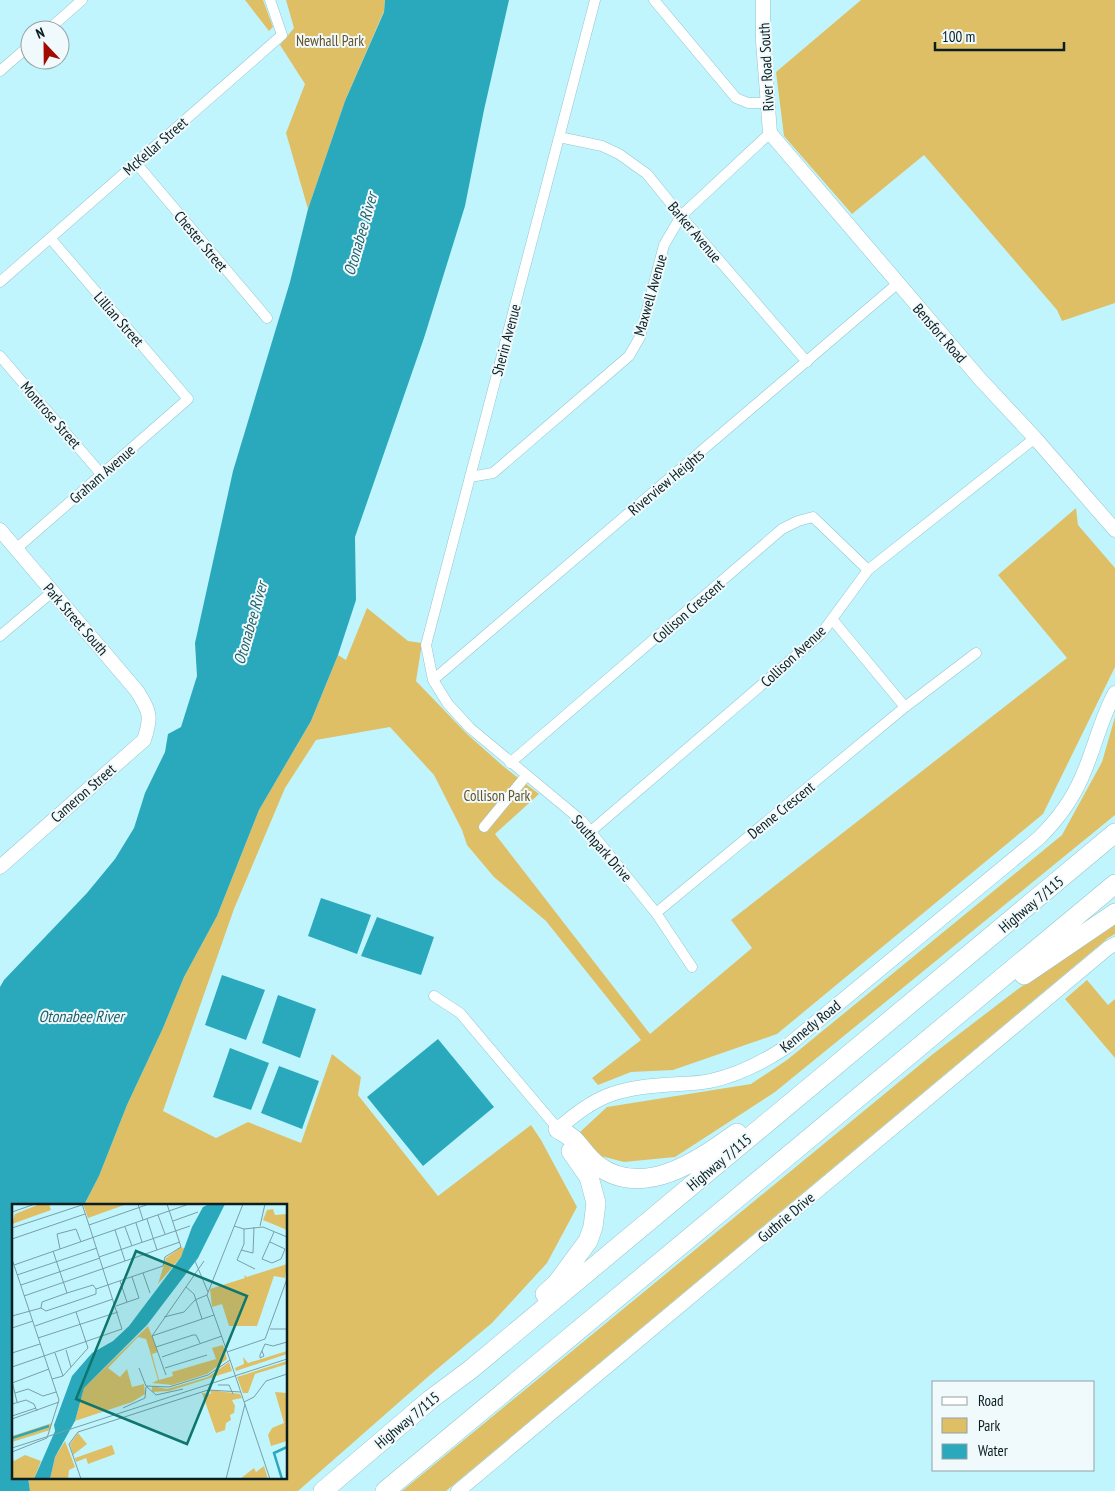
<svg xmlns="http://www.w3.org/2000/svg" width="1115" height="1491" viewBox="0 0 1115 1491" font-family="'PT Sans Narrow',sans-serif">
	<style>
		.green { fill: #dfbf65 }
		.water { fill: #2aa9bd }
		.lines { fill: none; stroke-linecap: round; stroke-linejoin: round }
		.street-casing { stroke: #93c5ce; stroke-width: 11 }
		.secondary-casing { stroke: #93c5ce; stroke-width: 15 }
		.highway-casing { stroke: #93c5ce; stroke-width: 20 }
		.street { stroke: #fff; stroke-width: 10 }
		.secondary { stroke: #fff; stroke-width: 14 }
		.highway { stroke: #fff; stroke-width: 19 }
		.labels { text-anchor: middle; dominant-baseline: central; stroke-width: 4; stroke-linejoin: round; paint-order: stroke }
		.park-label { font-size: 15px; fill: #645428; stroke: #f0f9fb }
		.street-label { font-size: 15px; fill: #0a1e22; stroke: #f0f9fb }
		.water-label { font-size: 16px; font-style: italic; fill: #20616b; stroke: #f0f9fb }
		.inset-river { fill: none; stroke: #2aa9bd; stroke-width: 2.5 }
		.inset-road { fill: none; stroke: #789fa6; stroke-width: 1 }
		.view { fill: #0f766e; fill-opacity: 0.15; stroke: #0f766e; stroke-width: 2.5 }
		.inset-edge { fill: none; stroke: #0a1e22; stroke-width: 2.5 }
	</style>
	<rect width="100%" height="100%" fill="#c1f5fe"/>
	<path class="green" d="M245 0H263L273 27 269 31Z
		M286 0H385L384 11 345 101 308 209 286 133 305 84 280 45 294 28Z
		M861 0H1115V303L1062 321 1057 310 924 155 852 214 784 136 776 72Z
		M1076 508 1078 525 1115 568V667L1043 814 777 1034 673 1070 631 1072 598 1085 592 1078 641 1040 546 921 494 877 467 845 462 830 434 775 390 727 316 740 285 788 234 909 163 1111 216 1138 248 1122 301 1143 332 1054 361 1077 358 1095 438 1196 531 1125 541 1140 577 1207 547 1263 492 1323 430 1375 298 1491H30L28 1477H286V1205H84L99 1176 127 1105 163 1028 184 977 217 916 259 810 311 721 338 655 346 660 367 608 408 641 422 643 416 681 467 734 503 766 539 794 495 834 650 1034 752 948 731 920 1067 658 998 575Z
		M1115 717V815L775 1092 675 1157 624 1162 597 1155 580 1132 607 1107 751 1084 787 1060 1062 835 1102 762Z
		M1115 922V934L1108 938 446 1491H402L933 1054 1018 989Z
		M1087 980 1108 1005 1115 999V1058L1065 999Z"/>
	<path class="water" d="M385 0H509L484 110 465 206 424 338 355 537 356 600 338 655 311 721 259 810 217 916 184 977 163 1028 127 1105 99 1176 84 1205H14V1477H28L30 1491H0V987L4 980 87 893 115 859 134 828 145 793 165 752 168 734 181 727 197 676 195 643 233 471 290 282 308 209 345 101 384 12Z
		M321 898 371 915 357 954 308 936Z
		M377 917 434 937 421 975 361 956Z
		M222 975 265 990 246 1040 205 1025Z
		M278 995 316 1009 300 1058 262 1043Z
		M438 1039 494 1107 423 1166 367 1097Z
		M230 1048 269 1063 251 1110 213 1097Z
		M279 1066 319 1081 302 1129 261 1113Z"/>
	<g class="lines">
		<defs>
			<path id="street" d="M595 0 426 645 433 680 448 704 470 728 582 821 656 913 692 967
				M654 0 736 98 748 103H767
				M48 30 82 0
				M0 71 30 45
				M559 137 602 146 619 154 647 174 681 216 807 362
				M136 163 267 318
				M0 282 282 35 270 0
				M0 356 102 475
				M470 477 493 473 629 356 640 337 664 245 681 216 770 133
				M16 549 188 399 50 238
				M832 619 905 707
				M0 636 52 592
				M433 680 897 284
				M510 763 782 529 798 521 813 517 868 570
				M484 827 526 776
				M591 831 821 634 868 570 1035 438
				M656 913 905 707 976 653
				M434 996 460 1013 558 1129"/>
			<path id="secondary" d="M763 0V41L770 133 980 379 1035 438 1115 530
				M0 530 137 691C150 712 152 716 144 740L0 867
				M558 1129C594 1097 616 1088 664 1085 679 1084 695 1084 710 1081 738 1075 762 1063 786 1047L1039 838C1056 821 1071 802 1081 779 1094 751 1100 720 1115 693
				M458 1491 1108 948 1115 944"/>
			<path id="highway" d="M1024 975 1115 913
				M558 1129C564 1133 571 1136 576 1142 583 1150 588 1158 597 1165 643 1200 699 1160 737 1133
				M545 1294 557 1283 588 1241 593 1227 596 1203 589 1177 571 1151
				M323 1491 431 1399 470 1370 1115 833
				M385 1491 1115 884"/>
		</defs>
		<use href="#street" class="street-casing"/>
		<use href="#secondary" class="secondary-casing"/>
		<use href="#highway" class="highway-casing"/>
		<use href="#street" class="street"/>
		<use href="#secondary" class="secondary"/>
		<use href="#highway" class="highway"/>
	</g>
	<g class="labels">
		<g class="park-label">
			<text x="330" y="40">Newhall Park</text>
			<text x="497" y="795">Collison Park</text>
		</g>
		<g class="street-label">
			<text transform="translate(766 67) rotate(-93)">River Road South</text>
			<text transform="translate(155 146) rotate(-41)">McKellar Street</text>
			<text transform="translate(695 232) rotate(50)">Barker Avenue</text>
			<text transform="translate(201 241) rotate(50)">Chester Street</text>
			<text transform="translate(650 295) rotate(-74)">Maxwell Avenue</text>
			<text transform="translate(119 319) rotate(49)">Lillian Street</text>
			<text transform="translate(940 333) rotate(49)">Bensfort Road</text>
			<text transform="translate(506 340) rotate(-75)">Sherin Avenue</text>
			<text transform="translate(51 415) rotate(49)">Montrose Street</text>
			<text transform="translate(102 474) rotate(-41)">Graham Avenue</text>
			<text transform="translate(666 482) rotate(-40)">Riverview Heights</text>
			<text transform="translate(688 611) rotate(-41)">Collison Crescent</text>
			<text transform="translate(76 619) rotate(49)">Park Street South</text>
			<text transform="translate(793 656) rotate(-43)">Collison Avenue</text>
			<text transform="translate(83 793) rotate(-41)">Cameron Street</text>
			<text transform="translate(781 810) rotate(-39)">Denne Crescent</text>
			<text transform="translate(602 848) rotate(49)">Southpark Drive</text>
			<text transform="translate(1031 904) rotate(-40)">Highway 7/115</text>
			<text transform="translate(810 1026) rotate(-39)">Kennedy Road</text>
			<text transform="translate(719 1162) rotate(-40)">Highway 7/115</text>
			<text transform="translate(786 1217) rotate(-40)">Guthrie Drive</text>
			<text transform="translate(407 1420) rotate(-40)">Highway 7/115</text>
		</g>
		<g class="water-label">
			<text transform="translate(360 234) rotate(-74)">Otonabee River</text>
			<text transform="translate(250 623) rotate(-74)">Otonabee River</text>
			<text x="81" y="1016">Otonabee River</text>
		</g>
	</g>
	<g transform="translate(12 1204)">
		<rect width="275" height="275" fill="#c1f5fe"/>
		<path d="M28 0H37L39 6 0 20 3 10ZM71 0H115L76 14ZM261 5 263 11 275 10V26L251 16 255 6ZM169 43 173 45 169 53 146 80 154 54ZM275 60 273 74 262 72 245 122H217L210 100 200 103 198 85 233 74 232 71 235 73ZM136 122 146 148 140 150 147 176 161 172 160 168 204 155 200 144 211 141 215 155 195 170 160 181 140 179 146 176 136 141 134 135 126 133 96 164 108 173 115 165 120 183 132 180 133 190 120 198 63 217 72 184ZM275 147V150L224 167 223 164 232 160 231 153 236 159ZM275 157V160L243 170 236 189H231L225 173ZM217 158 220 167 157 187 140 188V182L155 185 196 173ZM198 186 228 190 230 194 220 196 223 202 222 209 218 211 219 216 214 219 213 226 204 229 190 189 199 190ZM263 188 275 189V237L259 242 256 231 260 224 272 219ZM40 219 38 226 0 238V232ZM66 229 75 240 61 251 58 240ZM53 237 63 263 57 266 56 275H38L43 253ZM100 241 103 250 76 260 74 254 64 258 63 254ZM13 251 29 257 22 275H0V253L2 257ZM252 262 256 275H228L242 264 244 268Z" fill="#dfbf65"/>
		<path d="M197 0H213L186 54 135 121 72 184 63 217 43 253 38 275H22L43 227 42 221 60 172 80 149 101 137 117 122 169 53 180 23 191 3Z" fill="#2aa9bd"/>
		<path class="inset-river" d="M0 234 37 222M270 275 262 249 275 243"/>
		<path class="inset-road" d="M70 0 77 21M126 0 131 16M0 8 23 0M146 11 153 30M135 15 145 46M161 17 186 8M124 19 130 38M222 22 232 25 251 23 275 33M248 22 253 0M113 23 120 42M0 24 70 1M232 25V40L225 56 243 65M103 26 113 57M0 35 73 10M258 38 273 45 269 55 260 59 250 55 262 28M48 45 45 30 64 25 69 38M229 46 241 49 242 23M41 47 55 89M87 53 178 22M0 55 47 196 35 234 0 248M183 57 196 88M2 61 177 0M131 69 138 89M5 71 85 44M108 77 115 98M9 81 88 54M174 83 182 90 190 115M84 85 151 62 153 53 169 43 155 0M195 91 231 0M12 92 168 38M104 102 127 94 120 73M29 104 30 98 55 89 81 81 84 85M29 104 34 107 58 99 84 90V85M0 112 29 104M152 113 172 108 183 96 195 91M23 122 101 95M0 124 21 117M258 125H275M140 132 192 57M140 132 202 111M140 132 154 171M26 134 106 108M253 140 261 142 275 138M144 143 181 131H184L188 139M54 146 59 163M250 147 252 152 248 154V151L253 140M215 148 253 135 275 75M0 149 28 140M43 149 51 172M150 153 210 132M218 156 258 275M0 163 110 125 77 21 137 0M127 164 134 182 157 183 196 171 218 156 195 91M153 164 195 151M40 175 51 172 76 144 64 108M0 177 5 198M0 179 37 165M206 181H217L221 190M134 182 144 191 171 185M3 189 16 185 31 192 44 188M232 198 242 193 254 177 275 170M0 200 14 196 22 200 25 207M111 204 133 194 134 183M0 212 24 204M0 215 47 198M0 244 275 155M69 275 57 240 66 228 196 186 229 188M214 275 233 200"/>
		<path class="view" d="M124 47 235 92 175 240 64 195Z"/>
		<rect width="275" height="275" class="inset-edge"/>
	</g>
	<rect x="932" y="1381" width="162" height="90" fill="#f0f9fb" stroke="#94a1a4"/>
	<rect x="942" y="1397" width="25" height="8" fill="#ffffff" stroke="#94a1a4"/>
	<text x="978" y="1406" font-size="15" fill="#0a1e22">Road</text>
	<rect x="942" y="1418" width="25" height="15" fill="#dfbf65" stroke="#94a1a4"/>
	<text x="978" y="1431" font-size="15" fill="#0a1e22">Park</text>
	<rect x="942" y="1444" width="25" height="15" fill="#2aa9bd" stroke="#94a1a4"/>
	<text x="978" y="1456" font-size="15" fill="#0a1e22">Water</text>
	<g transform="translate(45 45) rotate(338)"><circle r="24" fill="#f0f9fb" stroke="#94a1a4"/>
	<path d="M0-4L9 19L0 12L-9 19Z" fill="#a20b00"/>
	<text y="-8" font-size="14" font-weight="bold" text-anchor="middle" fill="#0a1e22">N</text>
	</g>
	<path d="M935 42v8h129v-8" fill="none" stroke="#0a1e22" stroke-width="2.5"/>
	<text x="942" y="42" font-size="15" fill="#0a1e22" stroke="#f0f9fb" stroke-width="4" paint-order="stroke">100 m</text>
</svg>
